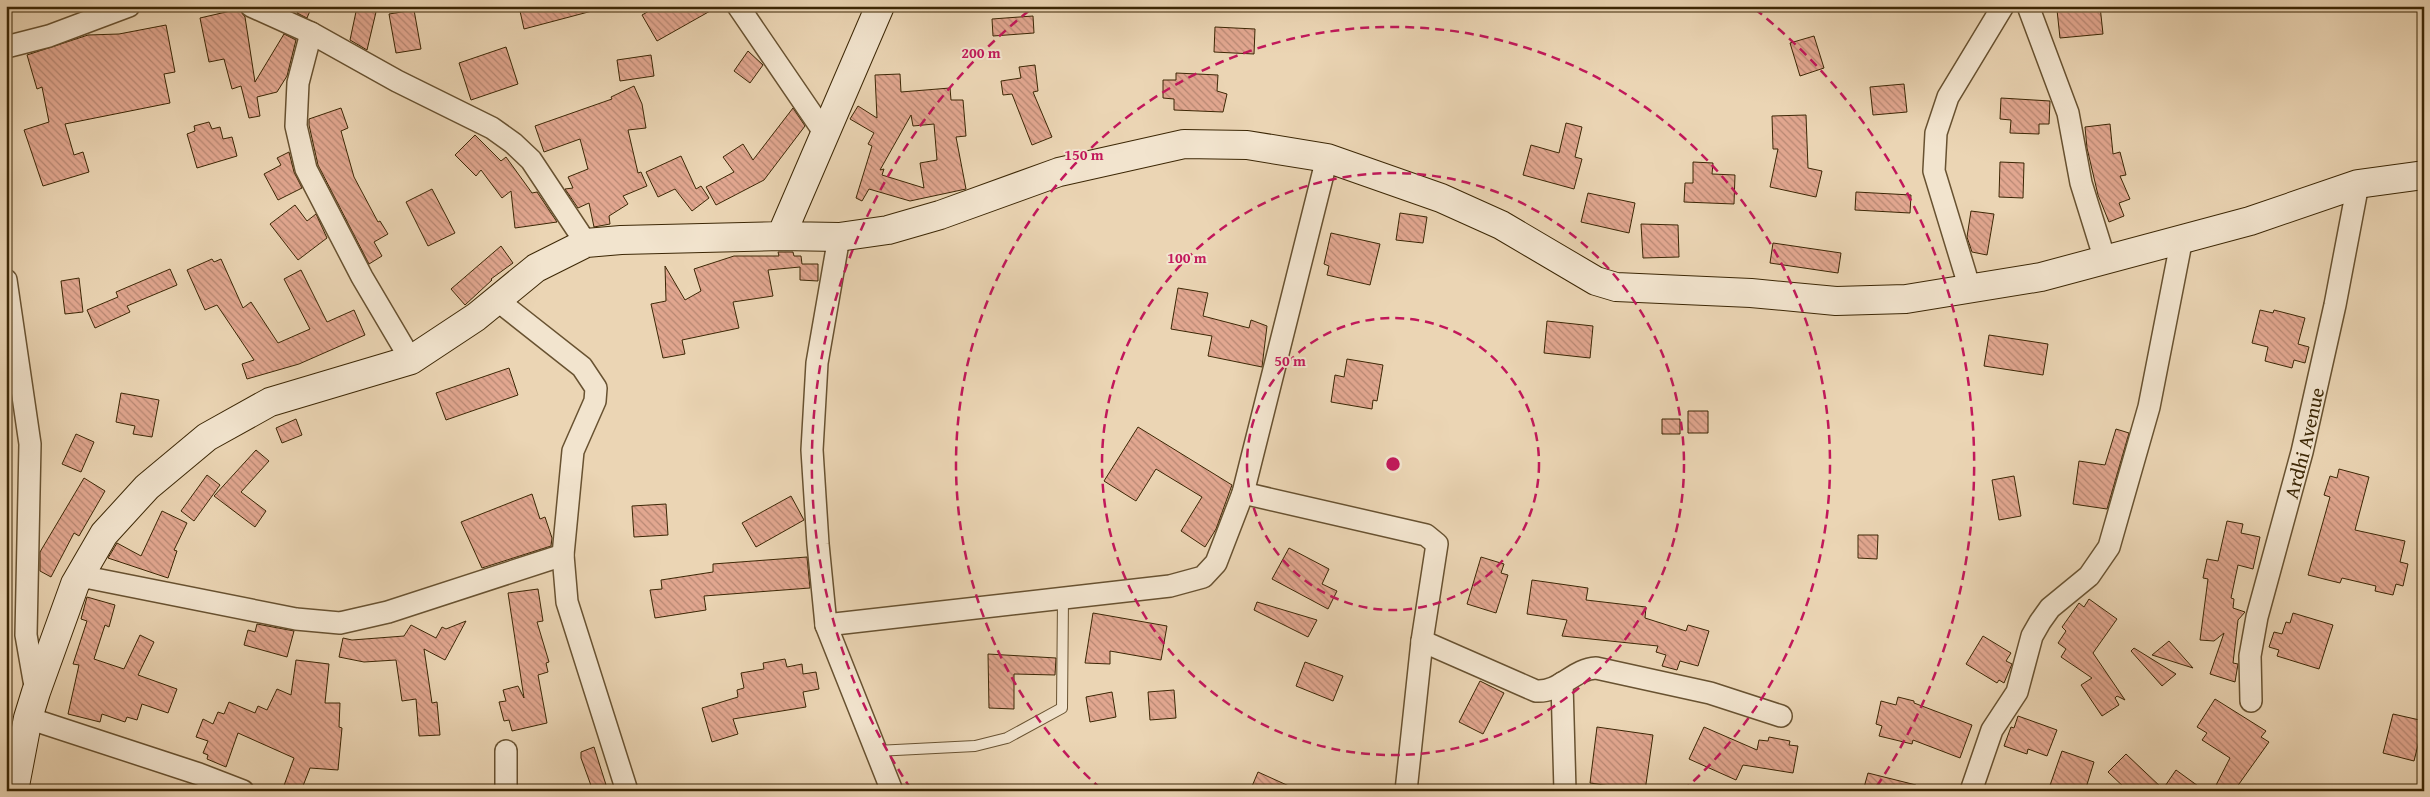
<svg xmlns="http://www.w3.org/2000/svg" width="2430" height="797" viewBox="0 0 2430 797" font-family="'Gentium Book Plus',serif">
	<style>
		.building { fill: url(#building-back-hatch); stroke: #3c2705; fill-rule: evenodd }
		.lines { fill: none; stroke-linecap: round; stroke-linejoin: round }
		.lane-casing { stroke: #685231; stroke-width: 12 }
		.street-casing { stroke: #685231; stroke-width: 24 }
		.secondary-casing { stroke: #3c2705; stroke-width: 30 }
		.lane { stroke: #f2e4ce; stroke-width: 10 }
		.street { stroke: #f2e4ce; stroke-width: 21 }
		.secondary { stroke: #f2e4ce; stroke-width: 28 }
		.ring { fill: none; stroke: #c2185b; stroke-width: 2.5; stroke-dasharray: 9 6 }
		.labels { text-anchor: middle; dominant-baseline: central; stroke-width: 4; stroke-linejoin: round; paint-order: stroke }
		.street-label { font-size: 20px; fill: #3c2705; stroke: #f2e4ce }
		.centre { fill: #c2185b; stroke: #f2e4ce; stroke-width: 2.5 }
		.ring-label { font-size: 15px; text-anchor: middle; font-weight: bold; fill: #c2185b; stroke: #f2e4ce; stroke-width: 4; stroke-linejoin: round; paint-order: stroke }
	</style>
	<defs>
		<pattern id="building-back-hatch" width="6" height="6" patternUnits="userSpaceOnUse" patternTransform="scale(1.25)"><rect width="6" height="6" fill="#e2a790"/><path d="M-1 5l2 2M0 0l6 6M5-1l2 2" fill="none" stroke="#b88874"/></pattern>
	</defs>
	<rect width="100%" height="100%" fill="#ebd5b4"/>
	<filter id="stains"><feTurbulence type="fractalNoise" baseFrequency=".004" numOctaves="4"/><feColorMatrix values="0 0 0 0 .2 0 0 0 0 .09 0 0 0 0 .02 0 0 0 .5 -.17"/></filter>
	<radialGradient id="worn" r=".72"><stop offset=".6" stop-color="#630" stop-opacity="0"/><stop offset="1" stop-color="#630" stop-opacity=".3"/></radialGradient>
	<path class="building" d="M300 6H312L307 18 297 13Z
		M537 6H591L592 11 524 29 520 11Z
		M658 6H719L657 41 642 15Z
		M2100 6 2103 34 2060 38 2057 10Z
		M357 7 376 12 367 50 350 40Z
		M239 9 245 17 255 82 284 34 296 40 287 76 277 92 257 97 260 116 249 118 241 86 232 89 224 59 209 62 200 18Z
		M414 10 421 49 396 53 389 14Z
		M1033 16 1034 33 993 36 992 19Z
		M166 25 175 72 164 74 170 103 65 124 74 155 83 152 89 172 43 186 24 130 49 122 42 87 37 89 27 55 88 35 119 34Z
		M1215 27 1255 29 1254 54 1214 52Z
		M1814 36 1824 68 1800 76 1790 43Z
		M506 47 518 84 471 100 459 63Z
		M748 51 763 65 750 83 734 71Z
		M651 55 654 76 620 81 617 60Z
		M1035 65 1038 91 1033 92 1052 137 1032 145 1012 94 1003 95 1001 81 1021 78 1019 67Z
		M1176 73 1218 75 1217 91 1227 94 1223 112 1174 110V99L1163 98V80H1176Z
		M900 74 901 92 950 88 951 100H963L966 136 956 137 966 189 910 201 869 189 862 201 856 198 872 146 868 144 874 133 850 119 858 106 877 118 875 75ZM911 115 913 126 934 124 937 160 920 163 924 188 882 175 884 169 880 170Z
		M1904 84 1907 112 1873 115 1870 87Z
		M634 86 642 104 646 128 628 130 638 173 641 172 647 186 623 196 628 204 609 216 610 224 594 227 589 203 578 208 565 189 573 188 568 177 588 169 580 139 544 152 535 126 612 99 611 97Z
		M2001 98 2050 101 2049 124H2039V134L2010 133 2011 120 2000 119Z
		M341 108 348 128 341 131 354 177 378 222 380 221 388 234 374 242 382 256 369 264 318 165 309 125V119Z
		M793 108 805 126 764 180 716 205 706 187 734 172 723 157 743 144 753 160Z
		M1806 115 1808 168 1822 171 1816 197 1770 187 1778 149H1773L1772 116Z
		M209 122 212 129 220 127 223 139 232 137 237 156 197 168 187 134 195 131 194 126Z
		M1566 123 1582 127 1575 157 1582 159 1574 189 1523 175 1531 145 1559 153Z
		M2110 124 2113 154 2120 152 2126 175 2120 176 2130 199 2119 203 2124 216 2109 222 2098 195 2087 148 2085 127Z
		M475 135 501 161 506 157 532 193 537 192 557 222 515 228 511 191 502 198 481 170 476 176 455 155Z
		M289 152 294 172 302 188 278 200 264 174 281 165 277 158Z
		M681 156 696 189 701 186 709 198 692 211 675 189 658 197 646 172Z
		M1693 162 1713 163 1712 174 1735 175 1734 204 1684 202 1685 183H1693Z
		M2000 162 2024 163 2023 198 1999 197Z
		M432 189 455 233 428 246 406 202Z
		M1856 192 1911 195 1910 213 1855 210Z
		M1588 193 1635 203 1629 233 1581 222Z
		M295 205 307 221 316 214 327 238 298 260 270 224Z
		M1971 211 1994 214 1987 255 1972 252 1967 237Z
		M1400 213 1427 217 1423 243 1396 240Z
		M1641 224 1678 225 1679 257 1643 258Z
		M1331 233 1380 244 1370 285 1327 275 1329 266 1324 264Z
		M1773 243 1841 253 1838 273 1770 263Z
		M501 246 513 263 491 279 492 280 465 305 451 289Z
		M778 252H793L794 256H801L802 264H818V281L800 280V267L768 270 773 296 733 302 739 328 682 340 685 354 663 358 651 304 666 301 665 266 685 300 701 291 694 269 734 256H779Z
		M212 259 214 262 221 259 243 308 251 302 278 343 310 329 284 279 301 270 327 322 354 310 365 335 299 364 247 379 242 364 254 360 217 305 205 310 187 270Z
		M170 269 177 285 127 306 130 312 95 328 87 310 118 297 116 292Z
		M79 278 83 312 65 314 61 281Z
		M1178 288 1208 293 1203 316 1249 328 1251 320 1267 326 1262 367 1208 356 1212 336 1171 329Z
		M2260 310 2273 313 2274 310 2305 318 2298 344 2309 347 2305 363 2294 360 2292 368 2265 361 2268 347 2252 343Z
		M1547 321 1593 326 1590 358 1544 353Z
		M1989 335 2048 344 2043 375 1984 366Z
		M1347 359 1383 365 1377 401 1373 400 1372 409 1331 402 1335 375 1344 377Z
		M509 368 518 395 446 420 436 393Z
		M121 393 159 400 152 437 133 434 135 426 116 422Z
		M1688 411H1708V433H1688Z
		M296 419 302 435 282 443 276 428Z
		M1662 419H1680V434H1662Z
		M1138 427 1232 485 1216 529 1205 547 1181 531 1202 497 1156 469 1136 501 1104 481Z
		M2116 429 2129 433 2107 509 2073 504 2079 461 2105 465Z
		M76 434 94 442 81 472 62 464Z
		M256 450 269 461 241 492 266 511 255 527 214 496Z
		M2339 469 2369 477 2355 530 2405 541 2400 562 2408 564 2403 586 2396 584 2393 595 2375 591 2376 586 2342 578 2340 583 2308 575 2330 497 2324 495 2330 476 2337 478Z
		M207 475 220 485 194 521 181 511Z
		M2014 476 2021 516 1999 520 1992 480Z
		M84 478 105 491 79 536 74 533 51 577 40 571V552Z
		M532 494 540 519 545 517 552 538 551 546 482 568 461 522Z
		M791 496 804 520 756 547 742 523Z
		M666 504 668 535 634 537 632 506Z
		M162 511 187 523 174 550 177 551 168 578 108 558 117 543 141 556Z
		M2227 521 2243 524 2241 533 2260 537 2253 569 2238 565 2231 598 2234 599 2233 608 2245 612 2238 620 2233 663 2238 664 2235 682 2210 674 2224 633 2214 641 2200 640 2208 579 2203 578 2207 559 2218 561Z
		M1858 535H1878L1877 559 1858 558Z
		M1289 548 1329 569 1322 584 1337 591 1328 609 1272 579Z
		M807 557 810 588 704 596 706 610 655 618 650 590 662 589 661 580 713 572V564Z
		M1481 557 1504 564 1501 573 1508 575 1496 613 1467 604Z
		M1532 580 1588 588 1586 600 1646 607 1645 618 1686 631 1688 625 1709 631 1698 666 1680 661 1677 670 1662 666 1666 655 1656 652 1658 646 1562 636 1567 620 1527 614Z
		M538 589 543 621 537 622 549 662 546 663 548 672 538 675 547 723 512 731 509 720 504 721 499 702 506 701 503 690 518 686 524 698 508 593Z
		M87 597 115 605 109 627 105 625 94 659 124 669 140 635 154 642 138 675 177 689 168 713 142 704 137 720 127 717 125 722 102 714 100 722 68 714 79 665 73 664 87 621 81 619Z
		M2089 599 2117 619 2093 653 2125 700 2117 696 2115 698 2119 705 2102 716 2081 685 2092 678 2061 657 2066 649 2058 643 2066 631 2062 627 2079 603 2084 607Z
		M1257 602 1317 620 1308 637 1254 610Z
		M1093 613 1167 626 1161 660 1110 651V664L1085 663Z
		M2293 613 2333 625 2319 669 2277 656 2279 650 2269 647 2274 632 2282 634 2286 622 2290 623Z
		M466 621 445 660 424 649 432 703 437 702 440 735 419 736 416 699 402 701 396 660 364 662 339 657 343 638 352 640 404 636 411 625 436 638 442 627 446 629Z
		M257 624 294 631 287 657 244 645 248 630 255 632Z
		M1983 636 2011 653 2006 661 2012 664 2004 683 1999 680 1997 683 1966 664Z
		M2169 641 2193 668 2152 655Z
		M2134 648 2176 674 2162 686 2131 651Z
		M988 654 1056 658 1055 675 1014 674V709L989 708Z
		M785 659 787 667 802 664 803 674 816 672 819 689 803 692 806 707 733 719 738 734 712 742 702 708 738 697 737 690 744 688 741 673 764 669 763 663Z
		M296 660 329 664 325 703H340L339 727 342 728 338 770 310 768 301 791H282L294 758 238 733 226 767 207 759 208 755 203 753 208 741 196 737 203 719 213 724 218 712 224 714 229 702 255 713 258 706 267 710 277 689 291 695Z
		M1305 662 1343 676 1333 701 1296 686Z
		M1480 681 1504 693 1483 734 1459 722Z
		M1174 690 1176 718 1150 720 1148 692Z
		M1112 692 1116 717 1090 722 1086 697Z
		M1898 697 1914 701V703L1972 725 1960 758 1913 740 1912 744 1879 736 1882 726 1876 724 1881 701 1896 705Z
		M2215 699 2266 731 2261 737 2269 742 2234 791H2213L2230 758 2202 740 2207 733 2197 727Z
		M2393 714 2424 721 2414 761 2383 753Z
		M2018 716 2057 730 2047 756 2028 749 2027 754 2004 746 2011 727 2014 728Z
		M1597 727 1653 735 1645 791 1590 783Z
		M1704 727 1757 750 1759 740 1768 741 1769 737 1790 741 1789 745 1798 746 1793 773 1743 765 1736 780 1689 759Z
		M594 747 607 788 598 791H593L581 758V752Z
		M2062 751 2094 762 2085 791H2048Z
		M2126 754 2163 789 2176 770 2205 791H2128L2108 772Z
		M1258 772 1300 791H1250Z
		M1868 773 1916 785 1915 791H1863Z"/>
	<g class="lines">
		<defs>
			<path id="lane" d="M876 751 975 746 1007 738 1062 708 1063 598"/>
			<g id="street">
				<path d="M251 6 311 33 397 81 492 128 513 143 531 160 586 243"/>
				<path d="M738 6 824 132"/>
				<path d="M2028 6 2068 113 2081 183 2105 260"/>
				<path d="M311 33 298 83 296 126 306 169 362 277 411 360"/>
				<path d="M6 47 49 36 129 6"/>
				<path d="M839 237 817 363 812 450 818 544 826 625 892 791"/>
				<path d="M6 280 30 444 26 635 36 692"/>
				<path d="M1970 289 1934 171 1936 133 1948 97 2003 6"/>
				<path d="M497 300 582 367 596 388 595 401 573 451 563 555 567 602 627 791"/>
				<path d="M1243 493 1426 535 1437 544 1422 641 1406 791"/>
				<path d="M80 576 296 619 340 623 388 612 563 555"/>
				<path d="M826 625 1170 586 1203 577 1216 563 1243 493 1327 158"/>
				<path d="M1422 641 1536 691C1560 693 1573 669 1596 668L1710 693 1781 716"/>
				<path d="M1562 683 1565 791"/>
				<path id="s1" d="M2251 701 2250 656 2257 617 2302 452 2335 305 2358 184"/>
				<path d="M28 718 199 774 243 791"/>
				<path d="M506 751V791"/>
				<path d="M1971 791 1992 730 2017 692 2032 636 2040 622 2050 608 2089 576 2109 547 2149 407 2182 238"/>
			</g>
			<path id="secondary" d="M781 236 880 6
				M14 791 28 718 36 692 75 584 104 534 147 487 207 437 270 402 411 360 476 317 536 268 586 243 621 240 781 236 839 237 888 230 940 215 1059 172 1184 144 1247 145 1327 158 1441 198 1501 225 1596 281 1616 287 1751 293 1836 301 1906 299 2041 277 2250 221 2358 184 2424 175"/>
		</defs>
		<use href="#lane" class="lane-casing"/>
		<use href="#street" class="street-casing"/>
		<use href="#secondary" class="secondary-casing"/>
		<use href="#lane" class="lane"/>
		<use href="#street" class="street"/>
		<use href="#secondary" class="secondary"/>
	</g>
	<g class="ring">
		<circle cx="1393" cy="464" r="146"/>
		<circle cx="1393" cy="464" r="291"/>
		<path d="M1101 789A437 437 0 1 1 1685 789"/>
		<path d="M911 789A582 582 0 0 1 1031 9M1755 9A582 582 0 0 1 1875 789"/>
	</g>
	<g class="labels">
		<g class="street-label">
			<text stroke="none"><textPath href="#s1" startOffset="265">Ardhi Avenue</textPath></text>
		</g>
	</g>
	<circle cx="1393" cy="464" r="8" class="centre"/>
	<g class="ring-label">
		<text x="981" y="58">200 m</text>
		<text x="1084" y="160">150 m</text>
		<text x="1187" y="263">100 m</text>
		<text x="1290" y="366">50 m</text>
	</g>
	<rect width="2430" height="797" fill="none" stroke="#ebd5b4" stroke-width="25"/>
	<rect x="8" y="8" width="2415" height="782" fill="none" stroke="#3c2705" stroke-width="2.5"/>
	<rect x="12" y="12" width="2405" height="772" fill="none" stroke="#3c2705"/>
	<rect width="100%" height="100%" filter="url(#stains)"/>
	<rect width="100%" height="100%" fill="url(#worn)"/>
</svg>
